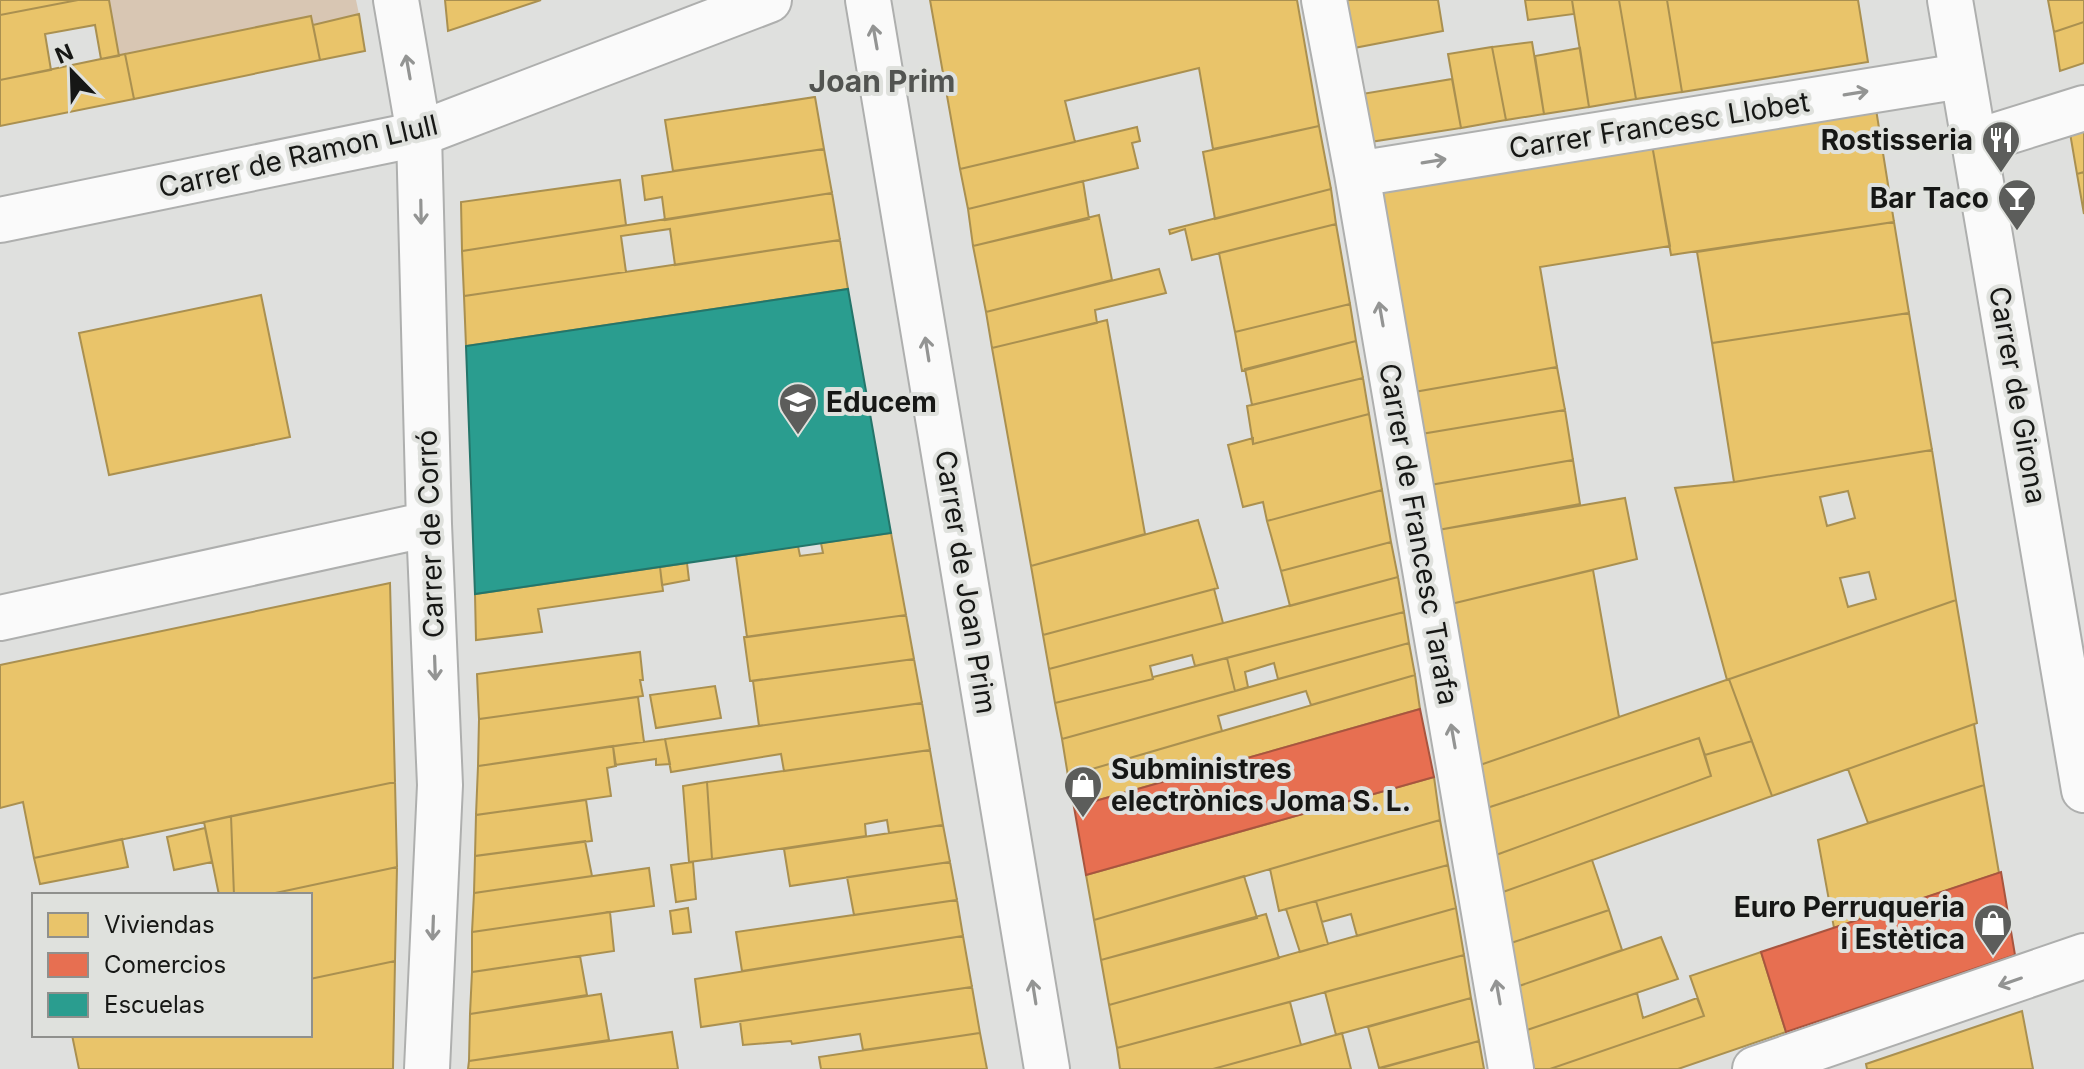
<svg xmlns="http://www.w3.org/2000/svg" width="2084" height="1069" viewBox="0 0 2084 1069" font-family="Inter,sans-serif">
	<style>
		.green { fill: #d8c6b3 }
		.homes { fill: #e9c46a; stroke: #aa9050; stroke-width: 2; fill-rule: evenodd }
		.shops { fill: #e76f51; stroke: #a8553f; stroke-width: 2 }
		.schools { fill: #2a9d8f; stroke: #24756a; stroke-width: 2 }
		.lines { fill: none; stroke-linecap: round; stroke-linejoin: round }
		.street-casing { stroke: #aeafae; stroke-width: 48 }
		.secondary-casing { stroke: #aeafae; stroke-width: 48 }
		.street { stroke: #fafafa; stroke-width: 44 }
		.secondary { stroke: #fafafa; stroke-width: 44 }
		.oneway { stroke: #939493 }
		.labels { text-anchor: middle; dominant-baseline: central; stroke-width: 8; stroke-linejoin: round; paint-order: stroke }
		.street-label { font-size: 28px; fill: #161715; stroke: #dfe1dd }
		.poi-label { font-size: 28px; font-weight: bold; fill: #161715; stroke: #dfe1dd; text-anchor: end }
		.neighbourhood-label { font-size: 30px; font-weight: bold; fill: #525451; stroke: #dfe1dd }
	</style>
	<rect width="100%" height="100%" fill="#dfe0de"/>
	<path class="green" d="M109 0H356L359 14 313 25 311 16 119 56Z"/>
	<path class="homes" d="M0 0H78L0 15Z
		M78 0H109L119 56 101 59 95 25 45 34 51 70 0 80V15Z
		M445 0H541L448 31Z
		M930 0H1297L1319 126 1213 149 1199 68 1065 101 1075 142 960 169Z
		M1345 0H1438L1443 31 1354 48Z
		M1525 0H1572L1574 14 1528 20Z
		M1572 0H1619L1636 99 1589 107Z
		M1619 0H1667L1682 92 1636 99Z
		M1667 0H1858L1868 62 1682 92Z
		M2048 0H2084V22L2054 32Z
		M359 14 365 51 320 60 313 25Z
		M311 16 320 60 134 99 125 54Z
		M2084 22V63L2060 71 2054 32Z
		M1532 42 1544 114 1506 120 1492 47Z
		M1492 47 1506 120 1461 128 1448 54Z
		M1580 48 1589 107 1544 114 1535 56Z
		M125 54 134 99 0 126V80Z
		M1452 79 1461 128 1370 142 1362 94Z
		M815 97 824 149 673 171 665 120Z
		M1875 103 1894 222 1671 255 1651 139Z
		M1319 126 1331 189 1215 219 1203 152Z
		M1137 127 1140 141 1132 143 1138 168 968 209 960 169Z
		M2084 129V172L2077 174 2070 133Z
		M1651 139 1670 246 1540 267 1557 367 1414 392 1378 183Z
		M824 149 832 193 665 220 662 197 645 200 642 176Z
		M2084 172V214L2077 174Z
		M620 180 626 225 462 251 461 202Z
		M1083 181 1089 219 973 246 968 209Z
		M1331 189 1336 224 1192 260 1185 229 1170 234 1169 230Z
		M832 193 840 240 675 265 670 229 621 236 626 272 464 296 462 251Z
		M1099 215 1112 280 986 312 973 246Z
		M1894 222 1909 313 1712 343 1697 252Z
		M1336 224 1350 304 1235 332 1219 253Z
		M840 240 848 289 466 346 464 296Z
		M1159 269 1166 293 1095 310 1097 323 992 348 986 312Z
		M261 295 290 437 109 475 79 333Z
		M1350 304 1356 341 1242 371 1235 332Z
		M1909 313 1932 450 1734 482 1712 343Z
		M1107 320 1145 534 1031 566 992 348Z
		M1356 341 1363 378 1252 405 1245 369Z
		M1557 367 1565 410 1421 434 1414 392Z
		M1363 378 1369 414 1253 444 1247 406Z
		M1565 410 1573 460 1430 485 1421 434Z
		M1369 414 1382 490 1267 521 1263 502 1243 507 1228 445 1253 438V444Z
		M1932 450 1956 600 1727 680 1675 488 1734 482ZM1848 491 1855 518 1827 526 1820 497ZM1869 572 1876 599 1848 607 1840 578Z
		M1573 460 1580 504 1438 530 1430 485Z
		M1382 490 1391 542 1281 571 1267 521Z
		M1625 498 1637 559 1451 604 1438 530Z
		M1198 520 1218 588 1043 635 1031 566Z
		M891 533 906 615 747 637 736 556 798 546 800 556 823 553 821 543Z
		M1391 542 1398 577 1290 606 1281 571Z
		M687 563 689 580 662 585 660 567Z
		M660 567 663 591 538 609 542 632 476 640 475 594Z
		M1593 570 1619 717 1480 765 1451 604Z
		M1398 577 1404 612 1195 666 1192 655 1150 666 1153 679 1055 703 1049 669Z
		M390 583 395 782 34 858 23 802 0 808V665Z
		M1214 589 1223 623 1049 669 1043 635Z
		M1956 600 1977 723 1772 796 1729 679Z
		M1404 612 1409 643 1278 679 1274 663 1245 672 1248 687 1235 691 1227 658Z
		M906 615 914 659 750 681 744 637Z
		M1409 643 1415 675 1311 705 1306 691 1218 716 1222 731 1068 776 1062 739Z
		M640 652 643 680H640L643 696 479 719 477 674Z
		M1227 658 1235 691 1062 739 1055 703 1153 679V677Z
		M914 659 922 703 759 726 753 681Z
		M1415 675 1420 709 1074 807 1068 776Z
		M1729 679 1752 741 1705 755 1699 738 1487 808 1480 765Z
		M715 686 721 718 656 728 650 695Z
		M638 697 644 742 478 766 479 719Z
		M922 703 930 750 784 771 781 754 671 772 665 739Z
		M1974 724 1984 785 1868 823 1848 769Z
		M1699 738 1711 776 1496 855 1487 808Z
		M665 739 670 764 656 765V759L615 765 613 746Z
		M1752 741 1772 796 1503 892 1496 855 1711 776 1705 755Z
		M613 746 616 766 607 768 611 796 476 815 478 766Z
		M930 750 943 825 889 833 887 820 865 824 866 836 712 859 707 782Z
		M1434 777 1440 820 1094 920 1086 875Z
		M395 782 397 867 266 895H234L231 816Z
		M707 782 712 859 689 862 683 786Z
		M1984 785 1999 873 1834 928 1818 840Z
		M586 800 592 841 475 856 476 815Z
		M231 816 234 895H219L204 822Z
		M1440 820 1448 865 1279 911 1270 869Z
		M943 825 950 862 790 886 784 849Z
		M205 828 212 862 174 870 167 837Z
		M122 839 128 867 40 884 34 858Z
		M585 841 592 876 474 893 475 856Z
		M1592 860 1609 910 1511 943 1503 892Z
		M693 862 696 899 676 902 671 865Z
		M950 862 957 900 854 915 847 877Z
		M1448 865 1456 908 1357 936 1351 914 1322 922 1316 901Z
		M397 867 395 961 310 979V895H266Z
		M649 868 654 906 472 932 474 893Z
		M1244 876 1257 918 1101 960 1094 920Z
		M957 900 963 936 742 971 736 932Z
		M1316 901 1328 944 1300 952 1286 909Z
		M688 908 691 932 673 934 670 911Z
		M1456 908 1464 955 1117 1048 1109 1005Z
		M1609 910 1622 950 1519 986 1511 943Z
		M610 912 614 951 472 972V932Z
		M1266 914 1279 958 1109 1005 1101 960Z
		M963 936 972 987 701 1027 695 979Z
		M1661 937 1678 979 1527 1030 1519 986Z
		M1761 952 1786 1032 1678 1069H1550L1704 1016 1690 976Z
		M1464 955 1471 998 1336 1035 1325 992Z
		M580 956 587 995 470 1014 472 972Z
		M395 961 393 1069H79L72 1035H310V979Z
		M972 987 980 1033 863 1050 860 1034 792 1044 791 1041 743 1045 740 1021Z
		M1637 993 1643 1018 1697 998 1704 1016 1550 1069H1534L1527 1030Z
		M601 994 609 1040 469 1061 470 1014Z
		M1471 998 1479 1041 1379 1068 1368 1027Z
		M1290 1002 1301 1045 1213 1069H1120L1117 1048Z
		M2022 1011 2033 1069H1867L1866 1064Z
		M672 1032 678 1069H468L469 1061Z
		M980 1033 987 1069H821L819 1057Z
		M1342 1033 1351 1069H1213L1301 1045Z
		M1479 1041 1484 1069H1381V1068Z"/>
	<path class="shops" d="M1420 709 1434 777 1086 875 1074 807Z
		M2001 872 2015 955 1786 1032 1761 952Z"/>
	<path class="schools" d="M848 289 891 533 475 594 466 346Z"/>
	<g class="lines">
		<defs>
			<path id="street" d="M396 0 419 134 429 524 440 785 427 1069
				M1324 0 1357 174 1511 1069
				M1975 142 2084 108
				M1357 174 1961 76
				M0 618 429 524
				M1755 1069 2084 956"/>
			<path id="secondary" d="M868 0 1047 1069
				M1950 0 2084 790
				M0 220 419 134 769 0"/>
		</defs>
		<use href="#street" class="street-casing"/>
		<use href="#secondary" class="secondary-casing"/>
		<use href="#street" class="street"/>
		<use href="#secondary" class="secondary"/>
	</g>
	<defs><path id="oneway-shaft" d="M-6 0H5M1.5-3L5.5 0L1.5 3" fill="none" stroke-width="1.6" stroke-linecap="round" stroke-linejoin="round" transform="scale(2)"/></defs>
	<g class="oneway">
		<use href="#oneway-shaft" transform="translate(875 37) rotate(-100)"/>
		<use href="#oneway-shaft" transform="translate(408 67) rotate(-100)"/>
		<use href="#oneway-shaft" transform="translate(1856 93) rotate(-9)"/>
		<use href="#oneway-shaft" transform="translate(1434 161) rotate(-9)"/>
		<use href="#oneway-shaft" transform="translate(421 212) rotate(89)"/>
		<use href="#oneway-shaft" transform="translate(1381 314) rotate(-100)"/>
		<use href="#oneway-shaft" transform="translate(927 349) rotate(-99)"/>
		<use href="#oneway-shaft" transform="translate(435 668) rotate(88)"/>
		<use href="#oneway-shaft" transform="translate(1453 736) rotate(-100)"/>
		<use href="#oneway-shaft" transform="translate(433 928) rotate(92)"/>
		<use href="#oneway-shaft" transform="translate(2010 982) rotate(161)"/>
		<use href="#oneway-shaft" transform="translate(1034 992) rotate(-99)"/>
		<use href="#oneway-shaft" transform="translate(1498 992) rotate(-100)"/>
	</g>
	<defs>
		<symbol id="restaurant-pin" viewBox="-11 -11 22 30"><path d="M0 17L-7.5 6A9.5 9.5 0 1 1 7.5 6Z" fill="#5c5d5b" stroke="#dfe1dd"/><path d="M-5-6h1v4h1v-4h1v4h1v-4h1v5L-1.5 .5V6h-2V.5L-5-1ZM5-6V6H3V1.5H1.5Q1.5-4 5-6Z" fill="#fff"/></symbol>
		<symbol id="bar-pin" viewBox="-11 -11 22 30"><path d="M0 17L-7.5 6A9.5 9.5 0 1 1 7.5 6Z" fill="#5c5d5b" stroke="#dfe1dd"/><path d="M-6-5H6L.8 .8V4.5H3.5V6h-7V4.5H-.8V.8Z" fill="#fff"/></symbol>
		<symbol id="school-pin" viewBox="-11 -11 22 30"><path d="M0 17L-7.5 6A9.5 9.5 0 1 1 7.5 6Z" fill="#5c5d5b" stroke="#dfe1dd"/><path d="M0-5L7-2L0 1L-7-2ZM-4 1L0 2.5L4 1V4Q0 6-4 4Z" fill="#fff"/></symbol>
		<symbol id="shop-pin" viewBox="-11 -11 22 30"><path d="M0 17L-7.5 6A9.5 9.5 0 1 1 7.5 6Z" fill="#5c5d5b" stroke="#dfe1dd"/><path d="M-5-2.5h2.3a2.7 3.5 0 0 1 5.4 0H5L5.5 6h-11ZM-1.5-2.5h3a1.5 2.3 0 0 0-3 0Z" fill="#fff"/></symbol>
	</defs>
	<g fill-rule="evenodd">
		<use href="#restaurant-pin" x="1979" y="118" width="44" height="60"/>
		<use href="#bar-pin" x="1995" y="176" width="44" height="60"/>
		<use href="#school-pin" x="776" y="380" width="44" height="60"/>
		<use href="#shop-pin" x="1061" y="763" width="44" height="60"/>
		<use href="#shop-pin" x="1971" y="901" width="44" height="60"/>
	</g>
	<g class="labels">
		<g class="street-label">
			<text transform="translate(1659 125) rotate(-9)">Carrer Francesc Llobet</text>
			<text transform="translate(298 156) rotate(-13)">Carrer de Ramon Llull</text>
			<text transform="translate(2018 395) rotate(80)">Carrer de Girona</text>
			<text transform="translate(430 534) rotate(-92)">Carrer de Corró</text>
			<text transform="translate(1419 534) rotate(80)">Carrer de Francesc Tarafa</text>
			<text transform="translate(966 582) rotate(81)">Carrer de Joan Prim</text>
		</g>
		<g class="poi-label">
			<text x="1973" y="140">Rostisseria</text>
			<text x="1989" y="198">Bar Taco</text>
			<text x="826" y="402" text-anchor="start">Educem</text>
			<text x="1111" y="769" text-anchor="start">Subministres<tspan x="1111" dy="32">electrònics Joma S. L.</tspan></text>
			<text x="1965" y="907">Euro Perruqueria<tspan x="1965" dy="32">i Estètica</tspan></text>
		</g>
		<g class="neighbourhood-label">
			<text x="882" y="81">Joan Prim</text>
		</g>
	</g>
	<rect x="32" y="893" width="280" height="144" fill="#dfe1dd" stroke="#8f908d" stroke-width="2"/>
	<rect x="48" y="913" width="40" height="24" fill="#e9c46a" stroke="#8f908d" stroke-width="2"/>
	<text x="104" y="933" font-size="24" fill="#161715">Viviendas</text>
	<rect x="48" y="953" width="40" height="24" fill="#e76f51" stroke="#8f908d" stroke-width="2"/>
	<text x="104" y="973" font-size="24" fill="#161715">Comercios</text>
	<rect x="48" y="993" width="40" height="24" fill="#2a9d8f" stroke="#8f908d" stroke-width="2"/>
	<text x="104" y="1013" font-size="24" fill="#161715">Escuelas</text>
	<g transform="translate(72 72) rotate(337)" stroke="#dfe1dd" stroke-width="6" paint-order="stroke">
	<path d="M0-6L14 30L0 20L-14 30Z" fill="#161715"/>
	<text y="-12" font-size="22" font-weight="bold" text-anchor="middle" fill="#161715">N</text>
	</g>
</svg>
